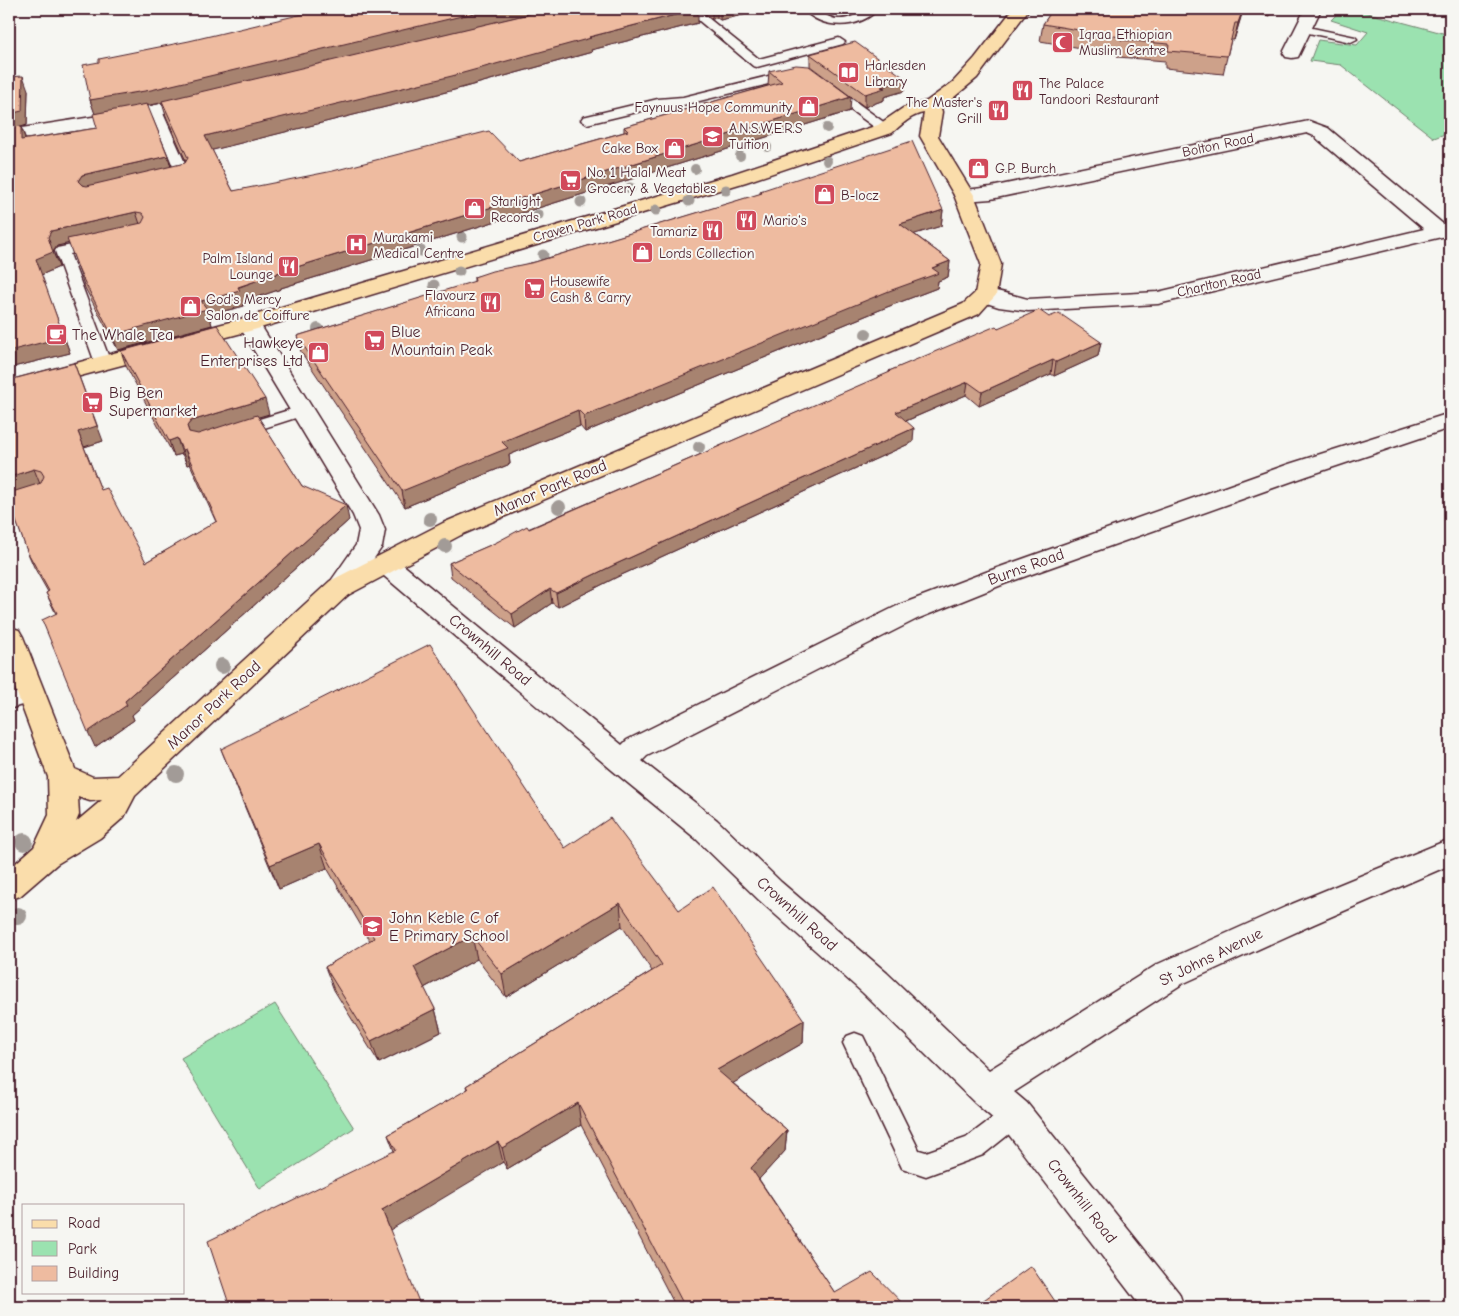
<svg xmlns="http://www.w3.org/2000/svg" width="1459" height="1316" viewBox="0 0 1459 1316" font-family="'Comic Neue',sans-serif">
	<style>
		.green { fill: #9be2b0; stroke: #72806e }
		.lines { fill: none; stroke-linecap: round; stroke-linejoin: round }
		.lane-casing { stroke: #4a1f2b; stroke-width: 3 }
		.street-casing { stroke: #4a1f2b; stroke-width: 3 }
		.primary-casing { stroke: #4a1f2b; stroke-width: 3 }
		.lane { fill: #f6f6f2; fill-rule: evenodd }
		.street { fill: #f6f6f2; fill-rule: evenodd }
		.primary { fill: #faddab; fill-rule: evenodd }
		.tree { fill: #a29b97 }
		.wall { fill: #cda18a; stroke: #4a1f2b; fill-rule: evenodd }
		.shaded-wall { fill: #a78370; stroke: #4a1f2b }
		.building { fill: #eebba0; stroke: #4a1f2b }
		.labels { text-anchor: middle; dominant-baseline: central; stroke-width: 4; stroke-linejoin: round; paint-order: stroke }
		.far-poi-label { font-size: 14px; fill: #4a1f2b; stroke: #f6f6f2; text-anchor: start }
		.far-street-label { font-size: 14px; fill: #4a1f2b; stroke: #f6f6f2 }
		.poi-label { font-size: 16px; fill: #4a1f2b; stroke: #f6f6f2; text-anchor: start }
		.street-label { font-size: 16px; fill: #4a1f2b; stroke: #f6f6f2 }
	</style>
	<rect width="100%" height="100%" fill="#f6f6f2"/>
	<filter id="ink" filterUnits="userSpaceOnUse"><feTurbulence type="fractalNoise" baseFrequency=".02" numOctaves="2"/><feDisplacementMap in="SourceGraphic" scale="10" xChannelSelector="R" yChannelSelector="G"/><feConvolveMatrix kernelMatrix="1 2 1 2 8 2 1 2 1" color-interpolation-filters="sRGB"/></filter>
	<g filter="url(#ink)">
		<path class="green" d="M1342 9H1353L1450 35V132L1434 138 1341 65 1310 61 1318 40 1357 45 1368 32 1331 20Z
			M275 1004 354 1128 260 1189 181 1058Z"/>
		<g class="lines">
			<defs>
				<path id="lane" d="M685 9H697L759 59 839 38 845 42 843 44 757 67 753 66Z
					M803 9C822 8 827 20 840 19 855 19 860 8 878 9 859 30 822 30 803 9Z
					M1303 26 1355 37 1357 39 1351 42 1299 31 1297 29 1299 27Z
					M793 70 797 71 799 74 797 77 683 105 658 107 587 124 581 120 583 117 658 99 683 97Z
					M830 85 834 86 889 126 891 129 889 132H881L826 92 824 89Z
					M156 107 162 111 190 174 188 177 167 181 160 177 162 174 175 171 150 111Z
					M96 240 101 241 103 244 101 247 70 254 111 363 108 366H98L95 363 55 251 57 248Z
					M302 406 308 408 310 411 308 414 239 436 233 435 231 431 233 427Z
					M31 688 38 690 41 695 38 700 9 709V695Z
					M855 1033 863 1036 919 1150 926 1152 966 1138 1007 1107 1015 1104 1023 1107 1027 1115 1023 1123 983 1155 926 1176 902 1168 843 1043 847 1036Z"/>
				<path id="street" d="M1305 9H1321L1298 57 1292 58 1286 57 1283 53Z
					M201 95 207 96 210 100 207 104 118 125 9 142V130L118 113Z
					M1309 121 1328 128 1443 224 1450 223V235L1158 304 1028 311 999 307 977 300 974 295 977 290C991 287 1013 296 1028 299L1158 292 1424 229 1314 136 1307 133 991 199 964 201 957 199 954 195 957 191 991 187Z
					M249 317 257 319 260 324 379 515 385 530 382 547 348 595 339 597 330 595 326 588 356 545 359 530 353 515 238 324 241 319Z
					M1450 413V428L1307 476 1004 584 917 619 647 756 642 761 717 820 781 882 887 973 989 1070 1158 964 1292 904 1450 839V865L1314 924 1182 984 1014 1092 1027 1103 1179 1293 1184 1307H1141L1003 1127 974 1102 863 993 759 900 695 838 612 770 377 570 373 564 377 558 386 555 395 558 622 745 627 740 899 605 986 572 1289 464Z"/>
				<path id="primary" d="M1013 9H1029L977 78 941 108 942 112 938 136 974 195 1001 264 996 295 979 314 461 535 348 595 135 796 124 817 100 838 57 864 20 896 9 900V869L34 847 49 815 48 777 9 672V627L19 630 23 637 75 769 93 777 118 776 330 581 443 523 963 304 975 293 981 264 954 195 920 136 924 113C911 115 901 125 892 133L746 182 257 329 9 395V381L241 319 732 174 878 125 903 108 927 101 953 82 975 58ZM78 797 90 801 102 800 76 822 79 815Z"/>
			</defs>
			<use href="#lane" class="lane-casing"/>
			<use href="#street" class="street-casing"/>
			<use href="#primary" class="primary-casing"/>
			<use href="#lane" class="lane"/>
			<use href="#street" class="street"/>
			<use href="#primary" class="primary"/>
		</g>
		<g class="tree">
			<circle cx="827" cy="128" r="5"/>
			<circle cx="767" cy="147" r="5"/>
			<circle cx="740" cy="156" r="5"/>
			<circle cx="827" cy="161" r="5"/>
			<circle cx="695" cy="169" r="5"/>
			<circle cx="630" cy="188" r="5.5"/>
			<circle cx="726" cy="190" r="5.5"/>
			<circle cx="689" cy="201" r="5.5"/>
			<circle cx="581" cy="202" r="5.5"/>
			<circle cx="656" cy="210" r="5.5"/>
			<circle cx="538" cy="215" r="5.5"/>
			<circle cx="462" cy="237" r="5.5"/>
			<circle cx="421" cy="251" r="5.5"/>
			<circle cx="543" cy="255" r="5.5"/>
			<circle cx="459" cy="271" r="5.5"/>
			<circle cx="434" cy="285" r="5.5"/>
			<circle cx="318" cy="329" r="6"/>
			<circle cx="866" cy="334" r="6"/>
			<circle cx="699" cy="447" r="6"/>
			<circle cx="559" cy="507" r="7"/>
			<circle cx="430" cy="519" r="7"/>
			<circle cx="445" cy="546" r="7"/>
			<circle cx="222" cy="666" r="8"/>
			<circle cx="176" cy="774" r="8"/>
			<circle cx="24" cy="842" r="9"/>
			<circle cx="18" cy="916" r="9"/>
		</g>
		<path class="wall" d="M700 9H770L720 20 717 18 712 19Z
			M1053 9H1274L1270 16 1243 11 1234 40H1231L1223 74 1165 68V61L1118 57 1117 54 1040 41 1043 24Z
			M698 23 591 50 592 52 454 90 212 150 233 191 519 162 624 132V127L768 86 769 71 850 111 281 288V289L243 302 244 306 209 315 212 325 118 350 85 288 69 243 57 246 53 252 59 267 41 275 70 353 9 368V77L28 90 27 125 21 127 26 139 97 128 95 113 90 100ZM162 103 166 116 186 161 185 163 171 167 168 156 147 106Z
			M810 54 906 79 904 91 884 97V100L865 107 810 66Z
			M760 191 943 210 941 226 914 234 950 261 948 277 938 281 937 288 887 307 585 432 580 426 509 455 510 464 405 507 301 352 297 336 474 282V277L535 262 760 194Z
			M1049 317 1101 342 1098 356 1054 376 1051 374 979 406 966 395 906 421 913 442 617 577 558 607 552 603 515 628 451 577 449 563 889 373V371L998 328Z
			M121 351 269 414 258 417 302 486 349 520 132 715 134 720 95 747 56 614 46 593 48 592 34 567 27 551 17 523 9 506V382L103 441 84 447 101 490 146 562 216 522 190 464 187 465 182 454 174 456 126 366Z
			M221 749 565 848 679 910 804 1020 803 1043 733 1083 787 1130 785 1151 759 1179 835 1293 906 1307H676L581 1125 507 1169 503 1162 230 1307 394 1151 388 1135 467 1090 466 1086 652 971 622 926 506 997 477 959 424 988 435 1009 441 1032 379 1063 334 990 325 967 370 941 327 868 279 889 231 774Z"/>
		<path class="shaded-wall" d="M491 9H550L156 104 95 114 90 100Z
			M698 9V23L591 50 592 52 454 90 209 151 205 136Z
			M712 9H717V18L712 19Z
			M720 9H770L720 20Z
			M1243 9 1234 40 1238 23Z
			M23 76 28 90 27 125 21 127 26 141V155L9 130V114Z
			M906 79 904 91 884 97V100L865 107V94L881 87Z
			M851 97 850 111 281 288V289L243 302 244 306 209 315 212 325 118 350 112 335 277 273Z
			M168 156 172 171 87 190 78 181 82 175Z
			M943 210 941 226 899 239 900 224Z
			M136 212 141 227 57 246 53 252 59 267 41 275 70 353 9 368V351L36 259 51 231Z
			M950 261 948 277 938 281 937 288 887 307 585 432 584 416 932 268Z
			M1101 342 1098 356 1054 376 1056 362Z
			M1053 360 1051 374 979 406 982 392Z
			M74 363 103 441 84 447 78 432Z
			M968 382 966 395 894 426 896 412Z
			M265 399 269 414 195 436 192 441 187 426 191 421Z
			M578 410 580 426 509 455 510 464 405 507 402 491 502 442Z
			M914 428 913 442 617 577 558 607 556 593 616 564Z
			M177 438 182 454 174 456 169 441Z
			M185 449 190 464 187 465 182 450Z
			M34 469 40 484 9 495V477Z
			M346 505 349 520 132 715 134 720 95 747 88 732 125 701Z
			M550 589 552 603 515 628 512 614Z
			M319 844 327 868 279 889 270 865Z
			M620 903 622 926 506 997 502 974Z
			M472 936 477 959 420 990 414 967Z
			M435 1009 441 1032 379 1063 371 1041Z
			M804 1020 803 1043 718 1092 717 1070Z
			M578 1103 581 1125 507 1169 502 1148Z
			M787 1130 785 1151 751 1188V1168Z
			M498 1142 503 1162 390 1230 382 1210Z"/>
		<path class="building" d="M324 9H491L151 90 90 100 83 65 99 62V59L189 41Z
			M550 9H698L589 37 591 38 452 76 205 136 233 191 333 171 489 131 519 162 628 131 624 127 782 82 769 71 796 65 809 66 851 97 277 273V274L238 287 240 291 201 301 207 309 112 335 80 273 67 239 142 223 145 217 142 213 136 212 51 231 48 237 53 252 36 259 64 337 9 351V128L21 126V140L97 128 93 114 147 104 168 156 82 175 78 181 82 185 87 186 185 163 188 158 162 101Z
			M1053 9H1243L1238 23H1235L1227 56 1168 51 1169 44 1121 40 1120 37 1043 24Z
			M855 42 906 79 881 87 885 88 865 94 810 54Z
			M23 76 22 111 9 114V77Z
			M912 141 943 210 900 224 950 261 932 268 939 273 889 291 584 416 578 410 502 442 508 448 402 491 297 336 475 281 474 277 492 271 535 262 762 193 760 191Z
			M1039 310 1049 317 1059 313 1101 342 1056 362 1053 360 982 392 968 382 896 412 914 428 616 564 556 593 550 589 512 614 449 563 495 543 527 526 529 529 890 372 889 371 996 326 998 328Z
			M217 325 265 399 191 421 187 426 189 432 198 434 257 415 302 486 346 505 125 701 127 705 88 732 42 620 57 613 46 593 49 591 27 551 15 518 9 505V493L41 483 44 476 41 471 34 469 9 477V382L13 379 74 363 97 426 78 432 101 490 107 488 146 562 217 521 185 449 182 450 177 438 169 441 121 351Z
			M430 644 565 848 610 818 679 910 713 887 804 1020 717 1070 787 1130 751 1168 835 1293 872 1272 906 1307H685L578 1103 502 1148 498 1142 382 1210 421 1307H230L208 1241 396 1150 388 1135 468 1089 466 1086 662 965 620 903 502 974 472 936 414 967 435 1009 371 1041 325 967 374 938 319 844 270 865 221 749Z
			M1031 1266 1059 1307H974Z"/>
	</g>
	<defs>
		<symbol id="mosque-square" viewBox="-11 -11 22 22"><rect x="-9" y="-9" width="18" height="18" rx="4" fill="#d1495b" stroke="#f6f6f2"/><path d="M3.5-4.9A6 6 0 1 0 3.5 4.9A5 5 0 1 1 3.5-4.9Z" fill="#fff"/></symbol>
		<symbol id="library-square" viewBox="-11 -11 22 22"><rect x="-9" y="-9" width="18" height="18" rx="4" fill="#d1495b" stroke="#f6f6f2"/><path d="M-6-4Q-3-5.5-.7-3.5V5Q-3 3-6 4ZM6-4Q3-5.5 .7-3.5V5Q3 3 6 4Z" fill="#fff"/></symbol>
		<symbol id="restaurant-square" viewBox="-11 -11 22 22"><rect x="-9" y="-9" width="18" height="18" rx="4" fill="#d1495b" stroke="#f6f6f2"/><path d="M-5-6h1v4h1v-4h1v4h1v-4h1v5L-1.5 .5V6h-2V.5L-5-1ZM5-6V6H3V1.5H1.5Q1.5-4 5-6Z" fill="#fff"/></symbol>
		<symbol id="shop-square" viewBox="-11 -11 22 22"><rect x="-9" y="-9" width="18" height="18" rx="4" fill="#d1495b" stroke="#f6f6f2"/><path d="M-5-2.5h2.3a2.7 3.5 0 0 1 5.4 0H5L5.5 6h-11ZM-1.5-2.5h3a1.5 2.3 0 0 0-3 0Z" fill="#fff"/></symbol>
		<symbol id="university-square" viewBox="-11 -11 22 22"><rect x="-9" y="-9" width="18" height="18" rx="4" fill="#d1495b" stroke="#f6f6f2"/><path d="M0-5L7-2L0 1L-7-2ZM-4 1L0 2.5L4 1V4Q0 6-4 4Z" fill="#fff"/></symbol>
		<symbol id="supermarket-square" viewBox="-11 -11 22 22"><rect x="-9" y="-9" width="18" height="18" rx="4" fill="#d1495b" stroke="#f6f6f2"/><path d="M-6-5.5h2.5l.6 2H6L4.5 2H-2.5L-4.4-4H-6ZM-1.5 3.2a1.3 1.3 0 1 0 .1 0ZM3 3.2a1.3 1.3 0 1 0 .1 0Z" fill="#fff"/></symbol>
		<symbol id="hospital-square" viewBox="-11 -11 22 22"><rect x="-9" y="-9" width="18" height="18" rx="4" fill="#d1495b" stroke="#f6f6f2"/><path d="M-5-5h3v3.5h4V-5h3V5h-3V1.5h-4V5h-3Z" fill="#fff"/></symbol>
		<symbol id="cafe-square" viewBox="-11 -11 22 22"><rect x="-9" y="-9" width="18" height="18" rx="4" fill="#d1495b" stroke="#f6f6f2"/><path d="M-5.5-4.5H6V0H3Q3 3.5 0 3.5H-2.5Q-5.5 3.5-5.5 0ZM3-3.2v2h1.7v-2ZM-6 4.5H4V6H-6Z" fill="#fff"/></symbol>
		<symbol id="school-square" viewBox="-11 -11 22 22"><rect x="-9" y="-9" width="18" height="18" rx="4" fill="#d1495b" stroke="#f6f6f2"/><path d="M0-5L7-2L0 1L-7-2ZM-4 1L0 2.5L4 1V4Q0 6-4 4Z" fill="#fff"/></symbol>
	</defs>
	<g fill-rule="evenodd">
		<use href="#mosque-square" x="1050" y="30" width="25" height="25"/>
		<use href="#library-square" x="836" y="60" width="25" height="25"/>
		<use href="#restaurant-square" x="1010" y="78" width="25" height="25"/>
		<use href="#shop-square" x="796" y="94" width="25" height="25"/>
		<use href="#restaurant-square" x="986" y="98" width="25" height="25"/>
		<use href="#university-square" x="700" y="124" width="25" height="25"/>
		<use href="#shop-square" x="662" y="136" width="25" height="25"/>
		<use href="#shop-square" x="966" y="156" width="25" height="25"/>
		<use href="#supermarket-square" x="558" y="168" width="25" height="25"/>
		<use href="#shop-square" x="812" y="182" width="25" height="25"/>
		<use href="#shop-square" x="462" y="196" width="25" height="25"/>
		<use href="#restaurant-square" x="734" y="208" width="25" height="25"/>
		<use href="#restaurant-square" x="700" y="218" width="25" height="25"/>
		<use href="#hospital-square" x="344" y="232" width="25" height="25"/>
		<use href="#shop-square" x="630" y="240" width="25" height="25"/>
		<use href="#restaurant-square" x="276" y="254" width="25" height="25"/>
		<use href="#supermarket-square" x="522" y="276" width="25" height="25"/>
		<use href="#restaurant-square" x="478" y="290" width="25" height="25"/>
		<use href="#shop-square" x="178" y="294" width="25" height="25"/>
		<use href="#cafe-square" x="44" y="322" width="25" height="25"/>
		<use href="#supermarket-square" x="362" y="328" width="25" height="25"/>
		<use href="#shop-square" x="306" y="340" width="25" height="25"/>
		<use href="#supermarket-square" x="80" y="390" width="25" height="25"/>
		<use href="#school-square" x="360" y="914" width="25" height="25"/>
	</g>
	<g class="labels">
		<g class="far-poi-label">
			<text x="1079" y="34">Iqraa Ethiopian<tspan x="1079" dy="16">Muslim Centre</tspan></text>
			<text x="865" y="65">Harlesden<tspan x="865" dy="16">Library</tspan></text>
			<text x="1039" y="83">The Palace<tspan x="1039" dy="16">Tandoori Restaurant</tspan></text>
			<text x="982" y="102" text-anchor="end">The Master's<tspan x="982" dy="16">Grill</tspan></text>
			<text x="792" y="107" text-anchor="end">Faynuus Hope Community</text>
			<text x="729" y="128">A.N.S.W.E.R.S<tspan x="729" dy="16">Tuition</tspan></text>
			<text x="658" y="148" text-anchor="end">Cake Box</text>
			<text x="995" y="168">G.P. Burch</text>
			<text x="587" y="172">No. 1 Halal Meat<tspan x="587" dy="16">Grocery &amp; Vegetables</tspan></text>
			<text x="841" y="195">B-locz</text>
			<text x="491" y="201">Starlight<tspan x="491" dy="16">Records</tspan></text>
			<text x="763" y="220">Mario's</text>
			<text x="697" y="231" text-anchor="end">Tamariz</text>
			<text x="373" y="237">Murakami<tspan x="373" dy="16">Medical Centre</tspan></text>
			<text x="659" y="253">Lords Collection</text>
			<text x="273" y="258" text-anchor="end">Palm Island<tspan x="273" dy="16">Lounge</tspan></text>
			<text x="550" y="281">Housewife<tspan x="550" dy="16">Cash &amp; Carry</tspan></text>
			<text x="475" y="295" text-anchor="end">Flavourz<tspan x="475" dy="16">Africana</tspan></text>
			<text x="206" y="299">God's Mercy<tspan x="206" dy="16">Salon de Coiffure</tspan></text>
		</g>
		<g class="far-street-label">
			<text transform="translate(1218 145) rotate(-12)">Bolton Road</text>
			<text transform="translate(585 223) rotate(-16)">Craven Park Road</text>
			<text transform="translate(1219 283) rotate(-13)">Charlton Road</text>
		</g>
		<g class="poi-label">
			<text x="391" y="332">Blue<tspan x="391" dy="18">Mountain Peak</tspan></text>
			<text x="72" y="335">The Whale Tea</text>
			<text x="303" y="343" text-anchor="end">Hawkeye<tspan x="303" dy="18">Enterprises Ltd</tspan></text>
			<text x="109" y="393">Big Ben<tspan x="109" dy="18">Supermarket</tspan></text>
			<text x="389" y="918">John Keble C of<tspan x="389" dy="18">E Primary School</tspan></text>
		</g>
		<g class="street-label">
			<text transform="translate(550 488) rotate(-23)">Manor Park Road</text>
			<text transform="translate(1026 567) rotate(-20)">Burns Road</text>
			<text transform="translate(490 650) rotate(40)">Crownhill Road</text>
			<text transform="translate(214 705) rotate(-43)">Manor Park Road</text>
			<text transform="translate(797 914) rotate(42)">Crownhill Road</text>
			<text transform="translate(1211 957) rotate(-26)">St Johns Avenue</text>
			<text transform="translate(1082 1201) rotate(52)">Crownhill Road</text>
		</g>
	</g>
	<rect width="1459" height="1316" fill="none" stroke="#f6f6f2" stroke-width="30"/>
	<rect x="15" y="15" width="1429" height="1286" fill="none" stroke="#4a1f2b" stroke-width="2" filter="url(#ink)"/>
	<rect x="22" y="1204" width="162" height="90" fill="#f6f6f2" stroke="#b1a0a2"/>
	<rect x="32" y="1220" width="25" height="8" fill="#faddab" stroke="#b1a0a2"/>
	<text x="68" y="1228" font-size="15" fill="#4a1f2b">Road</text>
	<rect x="32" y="1241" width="25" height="15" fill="#9be2b0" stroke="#b1a0a2"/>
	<text x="68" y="1254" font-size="15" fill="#4a1f2b">Park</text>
	<rect x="32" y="1266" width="25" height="15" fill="#eebba0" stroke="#b1a0a2"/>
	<text x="68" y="1278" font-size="15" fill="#4a1f2b">Building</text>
</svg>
